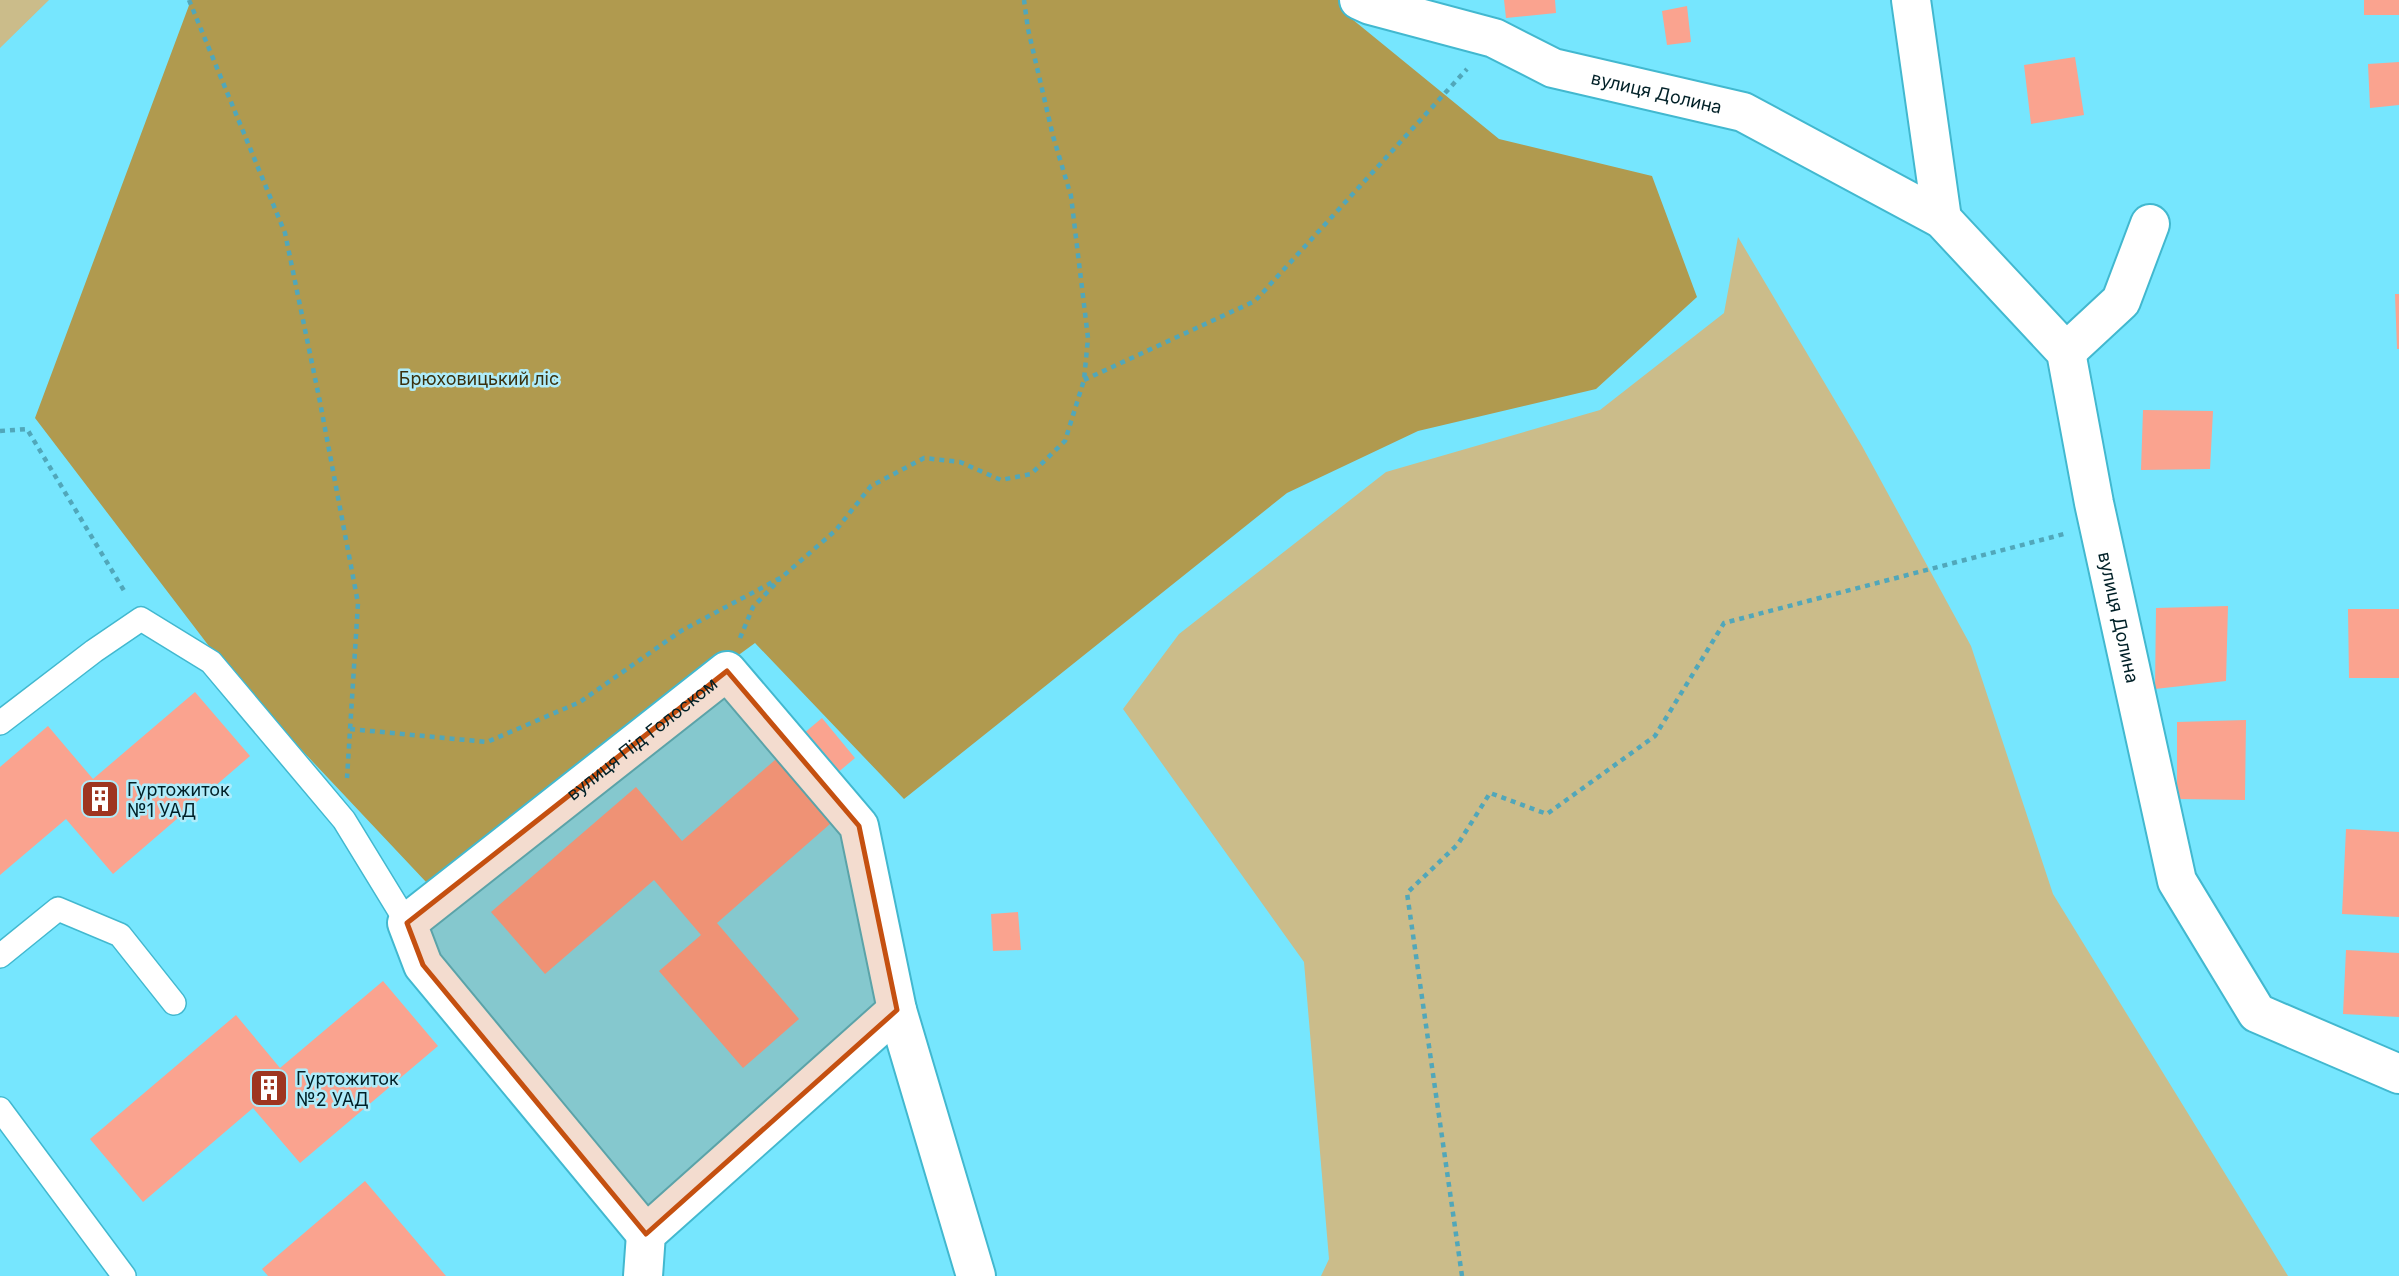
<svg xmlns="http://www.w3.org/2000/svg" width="2399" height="1276" viewBox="0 0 2399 1276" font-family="Inter,sans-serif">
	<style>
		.green { fill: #cbbc8a }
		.forest { fill: #b09a4f }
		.building { fill: #faa38f }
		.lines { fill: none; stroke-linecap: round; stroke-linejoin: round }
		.lane-casing { stroke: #42b8cf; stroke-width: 26 }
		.street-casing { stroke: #42b8cf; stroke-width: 42 }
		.path { stroke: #51a7ba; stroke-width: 4.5; stroke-dasharray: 5 5; stroke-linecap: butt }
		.lane { stroke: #fff; stroke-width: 23 }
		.street { stroke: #fff; stroke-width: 38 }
		.marked { fill: #c55010; fill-opacity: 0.2; stroke: #c55010; stroke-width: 5; stroke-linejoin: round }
		.labels { text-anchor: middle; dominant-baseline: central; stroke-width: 5; stroke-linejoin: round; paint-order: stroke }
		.street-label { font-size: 18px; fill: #002027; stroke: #afecfa }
		.park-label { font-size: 18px; fill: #3a310f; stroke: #afecfa }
		.poi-label { font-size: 18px; fill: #002027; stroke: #afecfa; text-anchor: start }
	</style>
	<rect width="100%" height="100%" fill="#76e6fe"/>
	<path class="green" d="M0 0H49L0 48Z
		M1738 237 1862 446 1971 646 2053 894 2288 1276H1321L1329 1259 1304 962 1123 709 1179 634 1386 472 1600 410 1724 313Z"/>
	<path class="forest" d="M191 0H1345L1352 19 1499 139 1652 176 1697 297 1596 389 1418 431 1287 493 904 799 755 643 427 883 231 675 35 418Z"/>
	<path class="building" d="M1504 0H1555L1556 13 1506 18Z
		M2364 0H2399V15H2364Z
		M1687 6 1691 42 1667 45 1662 11Z
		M2075 57 2084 115 2031 124 2024 65Z
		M2399 62V105L2370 108 2368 64Z
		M2395 294H2399V349H2397Z
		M2143 410 2213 411 2210 469 2141 470Z
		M2228 606 2226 681 2155 689 2156 608Z
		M2348 609H2399V678H2349Z
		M195 692 250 756 113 874 66 819 0 875V767L48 726 93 779Z
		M822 718 855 758 836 774 803 734Z
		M2246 720 2245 800 2177 799V722Z
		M783 753 838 817 717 923 799 1019 743 1068 659 971 701 935 654 880 545 974 491 912 636 787 682 841Z
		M2346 829 2399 832V917L2342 914Z
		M1018 912 1021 950 993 951 991 914Z
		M2346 950 2399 953V1017L2343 1014Z
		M383 981 438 1046 300 1163 253 1108 143 1202 90 1139 236 1015 280 1068Z
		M365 1181 446 1276H268L262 1269Z"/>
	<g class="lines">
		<defs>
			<path id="lane" d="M0 723 94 651 141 619 211 662 344 820 407 923
				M0 956 58 909 120 935 174 1003
				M0 1109 124 1276"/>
			<g id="street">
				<path id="s1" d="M1359 0 1370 5 1494 38 1553 68 1743 112 1942 219 2066 352 2094 503 2177 881 2257 1013 2399 1074"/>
				<path d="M1911 0 1942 219"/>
				<path d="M2066 352 2121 301 2150 224"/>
				<path id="s2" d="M646 1234 423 965 407 923 727 671 859 826 897 1010 976 1276"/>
				<path d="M643 1276 646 1234 897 1010"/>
			</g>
		</defs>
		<use href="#lane" class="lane-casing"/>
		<use href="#street" class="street-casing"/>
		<path class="path" d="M189 0 285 233 320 402 358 603 347 778
			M1084 380 1255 301 1467 69
			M0 431 27 429 126 594
			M740 638 753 607 780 579
			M350 729 487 742 580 702 681 631 782 577 836 530 871 486 924 458 960 462 1001 480 1031 474 1065 441 1084 380 1088 338 1071 196 1053 136 1028 29 1024 0
			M1462 1276 1407 893 1458 844 1490 793 1547 814 1655 736 1724 623 2064 534"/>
		<use href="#lane" class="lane"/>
		<use href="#street" class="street"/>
	</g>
	<path class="marked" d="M727 671 859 826 897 1010 646 1234 423 965 407 923Z"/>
	<defs>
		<symbol id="building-square" viewBox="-11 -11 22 22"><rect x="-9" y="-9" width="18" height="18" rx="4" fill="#9e3520" stroke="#afecfa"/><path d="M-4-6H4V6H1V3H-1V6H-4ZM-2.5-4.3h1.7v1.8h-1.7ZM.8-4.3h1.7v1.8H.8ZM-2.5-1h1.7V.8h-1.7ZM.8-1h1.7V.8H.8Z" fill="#fff"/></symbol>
	</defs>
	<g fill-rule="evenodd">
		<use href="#building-square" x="78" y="777" width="44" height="44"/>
		<use href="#building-square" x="247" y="1066" width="44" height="44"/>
	</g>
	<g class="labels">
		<g class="street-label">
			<text stroke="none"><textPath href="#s1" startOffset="313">вулиця Долина</textPath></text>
			<text stroke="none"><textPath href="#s1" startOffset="1080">вулиця Долина</textPath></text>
			<text stroke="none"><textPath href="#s2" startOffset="693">вулиця Під Голоском</textPath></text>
		</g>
		<g class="park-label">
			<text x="479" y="378">Брюховицький ліс</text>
		</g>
		<g class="poi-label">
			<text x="127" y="789">Гуртожиток<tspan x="127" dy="21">№1 УАД</tspan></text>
			<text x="296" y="1078">Гуртожиток<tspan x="296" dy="21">№2 УАД</tspan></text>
		</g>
	</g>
</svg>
